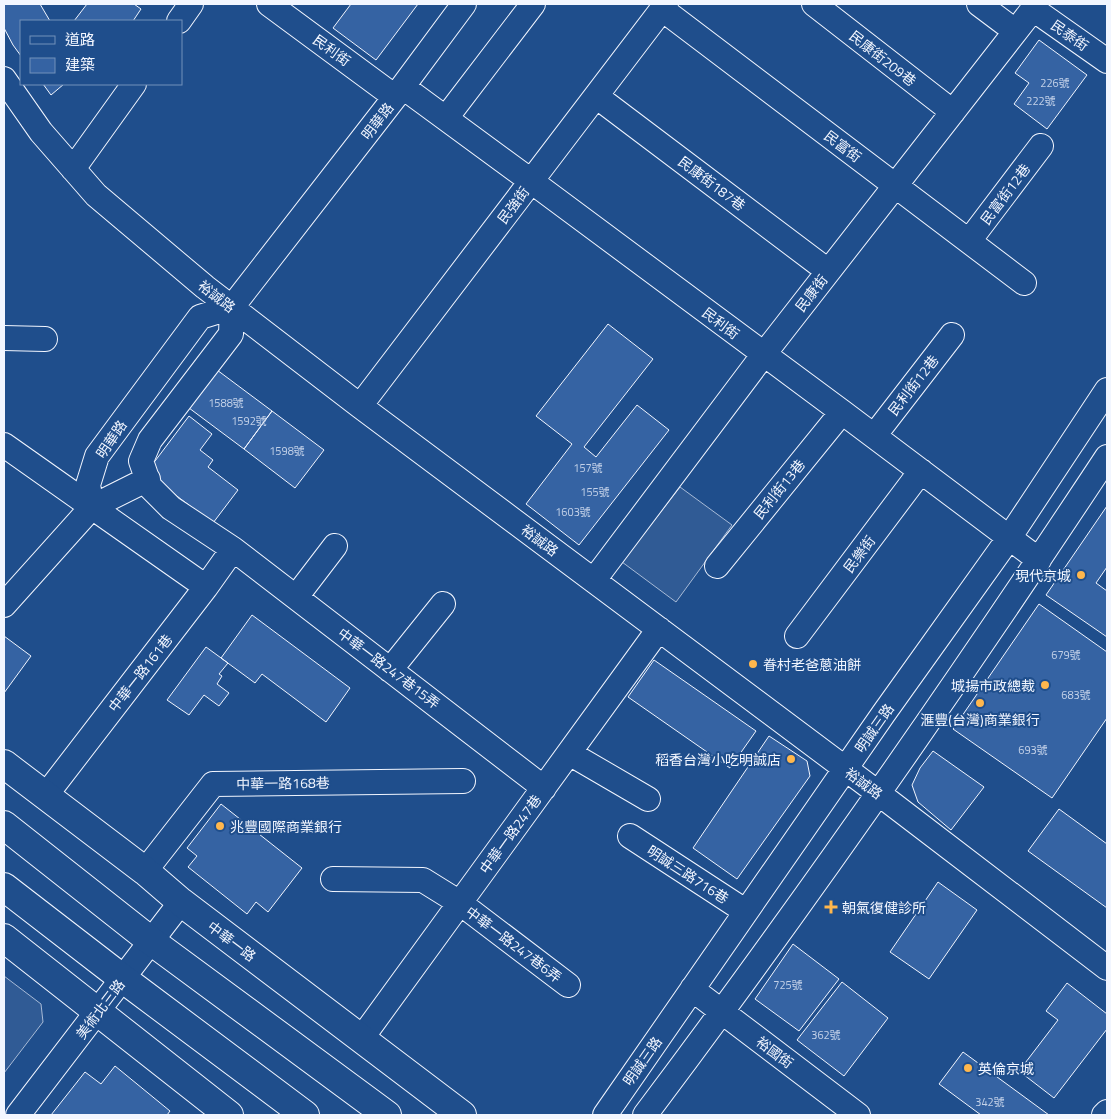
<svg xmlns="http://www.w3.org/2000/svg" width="1111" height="1119" viewBox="0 0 1111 1119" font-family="'Titillium Web','Noto Sans TC',sans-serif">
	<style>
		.built { fill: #305b95; stroke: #a8bbd7 }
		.building { fill: #3563a3; stroke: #f2f6ff }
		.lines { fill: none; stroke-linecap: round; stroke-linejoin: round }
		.minor-casing { stroke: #f2f6ff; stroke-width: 26 }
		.major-casing { stroke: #f2f6ff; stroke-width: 30 }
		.minor { stroke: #1f4e8c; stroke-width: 24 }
		.major { stroke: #1f4e8c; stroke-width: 28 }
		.poi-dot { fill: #ffb74d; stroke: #1f4e8c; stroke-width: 2 }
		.labels { text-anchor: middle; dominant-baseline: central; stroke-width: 4; stroke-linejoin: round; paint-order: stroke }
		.number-label { font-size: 11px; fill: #c3d1e8 }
		.street-label { font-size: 14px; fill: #f2f6ff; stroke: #1f4e8c }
		.poi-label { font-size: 14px; fill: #f2f6ff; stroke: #1f4e8c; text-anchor: start }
	</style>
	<rect width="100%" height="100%" fill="#1f4e8c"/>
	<path class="built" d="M680 487 732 525 676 602 622 562Z
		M4 976 41 1004 43 1022 4 1073Z"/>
	<path class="building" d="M4 4H40L50 21H21V56L13 45 4 28Z
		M87 4H134L141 9 133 21H74Z
		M351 4H418L376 60 333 28Z
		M1039 40 1087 75 1047 129 1014 104 1029 83 1015 73Z
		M43 84H64L51 95Z
		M608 324 653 359 584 447 596 457 637 405 669 430 579 545 526 504 572 444 536 416Z
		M213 367 272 411 244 449 185 405Z
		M272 411 324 450 295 488 244 449Z
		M189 416 212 434 200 450 213 460 208 467 238 490 213 523 146 473Z
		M1107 506V567L1096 583 1107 591V637L1046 595Z
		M1039 604 1107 652V718L1052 798 953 729Z
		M252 615 350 688 326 722 262 674 255 683 221 658Z
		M4 636 31 656 4 693Z
		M206 647 228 663 219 674 222 676 217 684 229 693 219 706 204 695 189 715 167 700Z
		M654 660 756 731 730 768 628 697Z
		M769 736 807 761 810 776 737 879 693 848Z
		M933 751 984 787 951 830 918 802 912 785 920 768Z
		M221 804 302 868 268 912 256 902 247 914 188 867 197 856 187 848Z
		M1059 809 1107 844V908L1028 851Z
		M938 882 977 910 929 979 890 952Z
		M793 944 839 979 799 1031 755 999Z
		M842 982 888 1018 844 1076 797 1040Z
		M1067 983 1107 1014V1029L1054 1098 1019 1071 1058 1020 1046 1011Z
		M963 1052 1049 1115H981L939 1084Z
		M115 1066 170 1111 167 1115H51L85 1072 101 1084Z"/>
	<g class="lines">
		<defs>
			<path id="minor" d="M269 4 395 97
				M814 4 953 112
				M979 4 1015 31
				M662 9 1024 283
				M179 21 191 4
				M4 79 41 132 96 195 205 287 360 406 878 793 1107 968
				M403 87 531 181 842 412 1039 560
				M596 96 828 271
				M446 118 533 4
				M73 169 134 84
				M969 241 1041 146
				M232 307 231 334 150 440 141 461 150 487 171 508 233 549 544 788
				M4 338 45 339
				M360 406 666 4
				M874 436 952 335
				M4 445 92 507
				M717 566 842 412
				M594 580 764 354 1033 9 1107 61
				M206 587 92 507 88 485 97 456 200 317 232 307 395 97 464 4
				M296 597 335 546
				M4 605 92 507 148 479
				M797 636 921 471
				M390 670 443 604
				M569 753 648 799
				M46 795 206 587 233 549
				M630 836 745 911
				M145 871 213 784 463 781
				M333 879 423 880 460 903 568 985
				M692 989 858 1115
				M361 1039 659 629
				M18 1115 181 902
				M605 1115 884 713 1009 538 1107 390
				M645 1115C806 901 959 681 1107 457
				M1104 1115 1107 1112"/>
			<path id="major" d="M4 764 145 871 181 902 462 1115
				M4 825 151 941 387 1115
				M4 887 122 978 305 1115
				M4 938 229 1115"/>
		</defs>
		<use href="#minor" class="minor-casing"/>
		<use href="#major" class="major-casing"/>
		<use href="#minor" class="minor"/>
		<use href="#major" class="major"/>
	</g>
	<g class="poi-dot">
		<circle cx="1081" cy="575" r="5"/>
		<circle cx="753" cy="664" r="5"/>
		<circle cx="1045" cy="685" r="5"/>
		<circle cx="980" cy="703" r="5"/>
		<circle cx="791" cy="759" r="5"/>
		<circle cx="220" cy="826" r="5"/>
		<path d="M828.5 899.5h5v5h5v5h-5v5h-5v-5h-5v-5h5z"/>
		<circle cx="968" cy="1068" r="5"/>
	</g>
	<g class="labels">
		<g class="number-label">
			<text x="1055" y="83">226號</text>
			<text x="1041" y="101">222號</text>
			<text x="226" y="403">1588號</text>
			<text x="249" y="421">1592號</text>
			<text x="287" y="451">1598號</text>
			<text x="588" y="468">157號</text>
			<text x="595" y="492">155號</text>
			<text x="573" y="512">1603號</text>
			<text x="1066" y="655">679號</text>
			<text x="1076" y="695">683號</text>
			<text x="1033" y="750">693號</text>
			<text x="788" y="985">725號</text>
			<text x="826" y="1035">362號</text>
			<text x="990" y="1102">342號</text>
		</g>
		<g class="street-label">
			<text transform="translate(1070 35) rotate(35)">民泰街</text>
			<text transform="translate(332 50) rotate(36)">民利街</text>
			<text transform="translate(883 58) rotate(38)">民康街209巷</text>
			<text transform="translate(377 121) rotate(-52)">明華路</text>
			<text transform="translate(843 146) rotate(37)">民富街</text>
			<text transform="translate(712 183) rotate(37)">民康街187巷</text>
			<text transform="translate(1005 194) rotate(-53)">民富街12巷</text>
			<text transform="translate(513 205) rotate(-53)">民強街</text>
			<text transform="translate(811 293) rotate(-52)">民康街</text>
			<text transform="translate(217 296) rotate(38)">裕誠路</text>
			<text transform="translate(721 323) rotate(37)">民利街</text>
			<text transform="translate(913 385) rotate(-52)">民利街12巷</text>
			<text transform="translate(111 439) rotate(-56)">明華路</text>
			<text transform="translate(779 489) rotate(-51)">民利街13巷</text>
			<text transform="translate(540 540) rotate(37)">裕誠路</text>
			<text transform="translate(859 554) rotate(-53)">民樂街</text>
			<text transform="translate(389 668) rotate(37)">中華一路247巷15弄</text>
			<text transform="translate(140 673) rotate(-52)">中華一路161巷</text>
			<text transform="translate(874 728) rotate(-55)">明誠三路</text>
			<text transform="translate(283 783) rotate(-1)">中華一路168巷</text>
			<text transform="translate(864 783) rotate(36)">裕誠路</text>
			<text transform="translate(510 834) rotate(-54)">中華一路247巷</text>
			<text transform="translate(688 874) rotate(33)">明誠三路716巷</text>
			<text transform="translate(232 941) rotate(37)">中華一路</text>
			<text transform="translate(514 944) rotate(37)">中華一路247巷6弄</text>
			<text transform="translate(100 1009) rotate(-53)">美術北三路</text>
			<text transform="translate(775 1052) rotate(37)">裕國街</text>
			<text transform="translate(642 1061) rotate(-55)">明誠三路</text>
		</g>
		<g class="poi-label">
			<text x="1071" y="575" text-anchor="end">現代京城</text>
			<text x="763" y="664">眷村老爸蔥油餅</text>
			<text x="1035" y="685" text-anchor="end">城揚市政總裁</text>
			<text x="980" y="719" text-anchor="middle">滙豐(台灣)商業銀行</text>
			<text x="781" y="759" text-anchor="end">稻香台灣小吃明誠店</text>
			<text x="230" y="826">兆豐國際商業銀行</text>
			<text x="842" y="907">朝氣復健診所</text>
			<text x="978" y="1068">英倫京城</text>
		</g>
	</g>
	<rect width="1111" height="1119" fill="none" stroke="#f2f6ff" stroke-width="10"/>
	<rect x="20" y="20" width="162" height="65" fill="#1f4e8c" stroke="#7391ba"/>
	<rect x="30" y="36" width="25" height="8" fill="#1f4e8c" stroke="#7391ba"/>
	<text x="65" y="45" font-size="15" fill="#f2f6ff">道路</text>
	<rect x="30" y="58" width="25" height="15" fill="#3563a3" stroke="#7391ba"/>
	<text x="65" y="70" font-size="15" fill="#f2f6ff">建築</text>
</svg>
